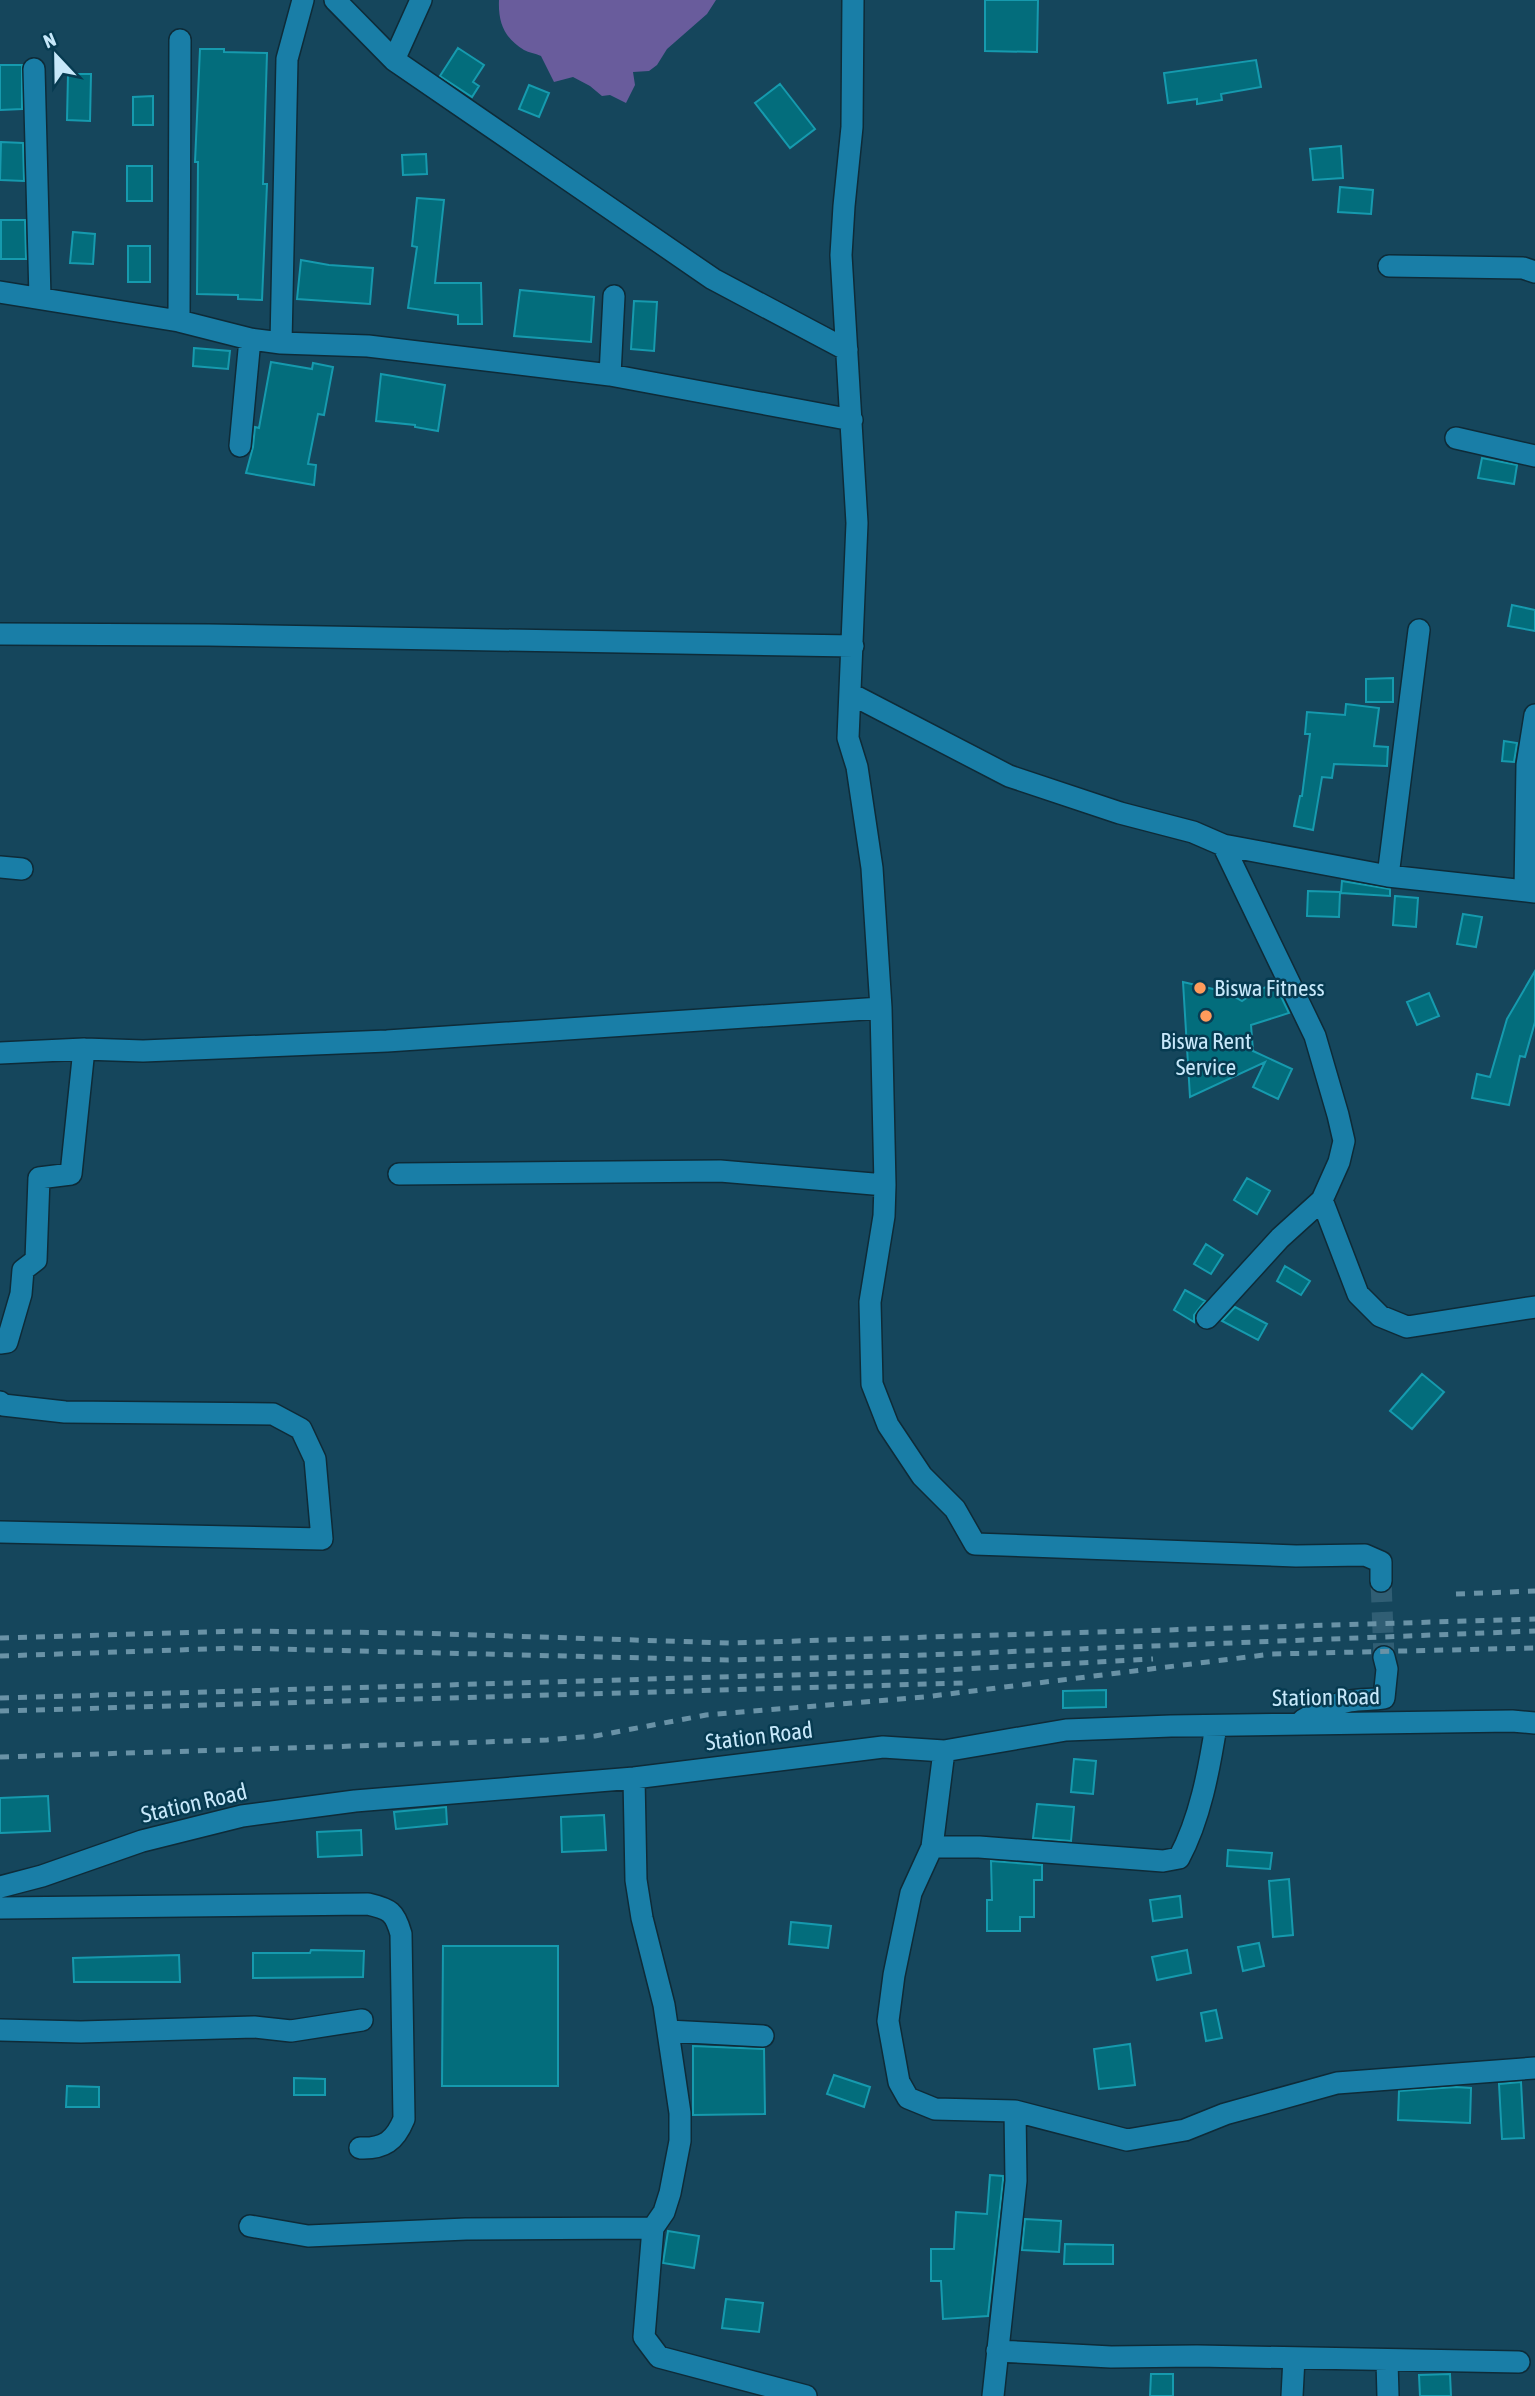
<svg xmlns="http://www.w3.org/2000/svg" width="1535" height="2396" viewBox="0 0 1535 2396" font-family="'Asap Condensed',sans-serif">
	<style>
		.water { fill: #695c9c }
		.building { fill: #036d7c; stroke: #169aae; stroke-width: 2 }
		.lines { fill: none; stroke-linecap: round; stroke-linejoin: round }
		.minor-tunnel { stroke: #305e74; stroke-width: 21; stroke-dasharray: 21 10; stroke-linecap: butt }
		.minor-casing { stroke: #0e2b38; stroke-width: 24 }
		.minor { stroke: #197ea7; stroke-width: 21 }
		.rail { stroke: #6992a6; stroke-width: 5; stroke-dasharray: 9 9; stroke-linecap: butt }
		.poi-dot { fill: #ff9b5b; stroke: #073b51; stroke-width: 2.5 }
		.labels { text-anchor: middle; dominant-baseline: central; stroke-width: 5; stroke-linejoin: round; paint-order: stroke }
		.poi-label { font-size: 23px; fill: #c7e8fa; stroke: #073b51; text-anchor: start }
		.street-label { font-size: 23px; fill: #c7e8fa; stroke: #073b51 }
	</style>
	<rect width="100%" height="100%" fill="#15465c"/>
	<path class="water" d="M499 0H716L707 14 667 49 657 65 649 71 633 72 635 85 626 103 610 95 602 96 590 86 573 77 554 82 541 56C535 53 529 53 524 50 504 38 498 22 499 0Z"/>
	<path class="building" d="M985 0H1038L1037 52 985 51Z
		M458 48 484 65 473 82 479 86 472 97 440 76Z
		M200 49H224V52L267 53 263 184H267L262 300 238 299V295L197 294 198 162H195Z
		M1256 60 1261 87 1221 94 1222 100 1197 104V99L1168 103 1164 73Z
		M0 65H22V109L0 110Z
		M68 74H91L90 121 67 120Z
		M780 84 815 129 790 148 755 103Z
		M529 85 549 93 539 117 519 109Z
		M153 96V125H133V97Z
		M1 142 23 143 24 181 0 180Z
		M1341 146 1343 178 1313 180 1310 149Z
		M426 154 427 174 403 175 402 155Z
		M127 166H152V201H127Z
		M1340 187 1373 190 1371 214 1338 212Z
		M417 198 444 200 435 283H481L482 324H458V315L408 308 417 247 412 246Z
		M1 220H25L26 259H1Z
		M73 232 95 234 93 264 70 263Z
		M128 246H150V282H128Z
		M301 260 329 265 373 268 370 304 297 299Z
		M520 290 594 297 591 342 514 336Z
		M634 301 657 302 654 351 631 349Z
		M194 348 230 351 228 369 193 366Z
		M271 362 312 369 313 363 333 367 324 415 318 414 308 464 316 465 314 485 246 473 253 447 255 427 259 428Z
		M381 374 445 385 438 431 415 427V425L376 421Z
		M1482 458 1517 465 1514 484 1478 478Z
		M1512 605 1535 610V631L1508 626Z
		M1393 678V702H1366V679Z
		M1346 704 1379 708 1374 746 1388 747 1387 766 1334 764 1332 778 1322 777 1313 830 1294 826 1300 796H1302L1310 734H1305L1307 712 1345 715Z
		M1504 741 1517 743 1514 762 1502 761Z
		M1342 881 1390 889V896L1341 893Z
		M1308 891 1340 892 1339 917 1307 916Z
		M1395 896 1418 898 1416 927 1393 925Z
		M1463 914 1482 917 1476 947 1457 944Z
		M1535 971V1022L1525 1057 1520 1056 1509 1105 1472 1098 1477 1074 1490 1077 1507 1019Z
		M1183 982 1226 992 1242 1001 1258 990 1275 984 1289 1013 1251 1025 1253 1051 1292 1069 1278 1099 1253 1087 1265 1062 1190 1097Z
		M1429 993 1439 1016 1417 1025 1407 1002Z
		M1247 1178 1270 1191 1257 1214 1234 1200Z
		M1206 1244 1223 1255 1211 1274 1194 1264Z
		M1285 1266 1310 1281 1301 1295 1277 1281Z
		M1185 1290 1205 1301 1194 1315V1322L1174 1310Z
		M1235 1307 1267 1324 1258 1340 1222 1321Z
		M1422 1374 1444 1392 1412 1429 1390 1411Z
		M1106 1690V1707L1063 1708V1691Z
		M1074 1759 1096 1761 1093 1794 1071 1792Z
		M48 1796 50 1831 0 1833V1798Z
		M1037 1804 1074 1807 1071 1841 1033 1838Z
		M446 1807 447 1824 396 1829 394 1812Z
		M604 1815 606 1850 562 1852 561 1817Z
		M361 1830 362 1855 318 1857 317 1832Z
		M1228 1850 1272 1853 1270 1869 1227 1866Z
		M991 1861 1042 1865V1880H1034V1917H1020V1931H987V1900H992Z
		M1289 1879 1293 1935 1273 1937 1269 1881Z
		M1180 1896 1182 1917 1153 1921 1150 1900Z
		M791 1922 831 1926 828 1948 789 1944Z
		M1259 1943 1264 1966 1243 1971 1238 1947Z
		M443 1946H558V2086H442Z
		M311 1950 364 1951 363 1977 253 1978V1953H310Z
		M1187 1950 1191 1973 1157 1980 1152 1957Z
		M179 1955 180 1982H74L73 1958Z
		M1216 2010 1222 2038 1206 2041 1201 2013Z
		M1130 2044 1135 2085 1099 2089 1094 2049Z
		M693 2046 764 2049 765 2114 693 2115Z
		M834 2075 870 2087 864 2107 827 2094Z
		M294 2078 325 2079V2095H294Z
		M1521 2082 1524 2138 1502 2139 1499 2084Z
		M67 2086 99 2087V2107H66Z
		M1456 2087 1471 2088 1470 2123 1398 2120 1399 2091Z
		M990 2175 1003 2176V2180L988 2316 943 2319 941 2281H931V2249H954L956 2212 987 2214Z
		M1025 2219 1061 2221 1059 2252 1022 2250Z
		M668 2231 699 2236 694 2268 663 2263Z
		M1065 2244 1113 2245V2264H1064Z
		M726 2299 763 2303 759 2332 722 2328Z
		M1151 2374H1173V2396H1150Z
		M1450 2374 1451 2396H1420L1419 2375Z"/>
	<g class="lines">
		<path class="minor-tunnel" d="M1381 1581 1384 1657"/>
		<defs>
			<path id="minor" d="M335 0 394 60 713 279 847 350
				M853 0 852 127 844 206 841 255 857 523 848 738 857 767 872 868 881 1008 885 1185 884 1216 870 1302 872 1384 888 1425 922 1476 955 1509 975 1544 1296 1556 1365 1555 1381 1562V1581
				M394 60 421 0
				M34 69 40 298
				M1389 266 1523 268 1535 272
				M0 292 179 321 250 339 281 343 368 346 610 375 852 420
				M179 321 180 40
				M281 343 287 59 303 0
				M610 375 614 296
				M1456 438 1535 456
				M240 446 250 339
				M0 634 208 635 853 646
				M851 694 1009 776 1120 813 1193 832 1223 845 1388 876 1535 892
				M0 867 22 869
				M1388 876 1419 630
				M1525 890 1527 765 1535 715
				M0 1053 84 1049 143 1051 387 1041 881 1008
				M399 1174 720 1171 885 1185
				M1322 1200 1358 1294 1380 1316 1407 1327 1535 1307
				M1207 1318 1280 1238 1322 1200 1339 1162 1344 1141 1338 1115 1315 1036 1223 845
				M0 1343 7 1342 21 1294 23 1270 36 1260 39 1178 71 1174 84 1049
				M0 1402 3 1405 65 1412 273 1414 301 1429 315 1459 322 1539 0 1532
				M1303 1720C1317 1711 1334 1704 1350 1701 1361 1699 1373 1700 1384 1698L1387 1669 1384 1657
				M944 1751 932 1847 911 1893 894 1975 888 2021 899 2082 908 2098 935 2109 1015 2111 1127 2140 1185 2130 1225 2114 1337 2083 1535 2068
				M634 1778 636 1880 642 1918 664 2005 680 2113V2141L670 2193 664 2212 653 2228 644 2337 659 2357 806 2396
				M932 1847H979L1163 1861 1179 1858C1200 1819 1209 1770 1216 1726
				M0 1887 42 1876 142 1841 242 1816 355 1801 634 1778 883 1747 944 1751 1066 1730 1171 1726 1512 1721 1535 1723
				M0 1908 368 1904C390 1909 395 1912 401 1934L404 2119C395 2141 384 2149 360 2148
				M0 2030 81 2032 254 2027 291 2031 362 2020
				M668 2031 763 2036
				M250 2226 308 2236 466 2229 653 2228
				M997 2351 1111 2357 1197 2356 1519 2362
				M1387 2361 1388 2396
				M993 2396 1016 2181 1015 2111
				M1292 2396 1294 2358"/>
		</defs>
		<use href="#minor" class="minor-casing"/>
		<use href="#minor" class="minor"/>
		<path class="rail" d="M1456 1594 1535 1591
			M0 1638 241 1631 414 1633 729 1643 1535 1619
			M0 1656 236 1648 728 1660 924 1655 1535 1631
			M0 1698 926 1671 1153 1659
			M0 1711 964 1683
			M0 1757 547 1740 595 1736 706 1715 924 1697 1272 1654 1535 1648"/>
	</g>
	<g class="poi-dot">
		<circle cx="1200" cy="988" r="7"/>
		<circle cx="1206" cy="1016" r="7"/>
	</g>
	<g class="labels">
		<g class="poi-label">
			<text x="1214" y="988">Biswa Fitness</text>
			<text x="1206" y="1041" text-anchor="middle">Biswa Rent<tspan x="1206" dy="26">Service</tspan></text>
		</g>
		<g class="street-label">
			<text transform="translate(1326 1697) rotate(-1)">Station Road</text>
			<text transform="translate(759 1736) rotate(-7)">Station Road</text>
			<text transform="translate(194 1803) rotate(-13)">Station Road</text>
		</g>
	</g>
	<g transform="translate(56 56) rotate(338)" stroke="#073b51" stroke-width="5" paint-order="stroke">
	<path d="M0-5L12 26L0 18L-12 26Z" fill="#c7e8fa"/>
	<text y="-10" font-size="19" font-weight="bold" text-anchor="middle" fill="#c7e8fa">N</text>
	</g>
</svg>
